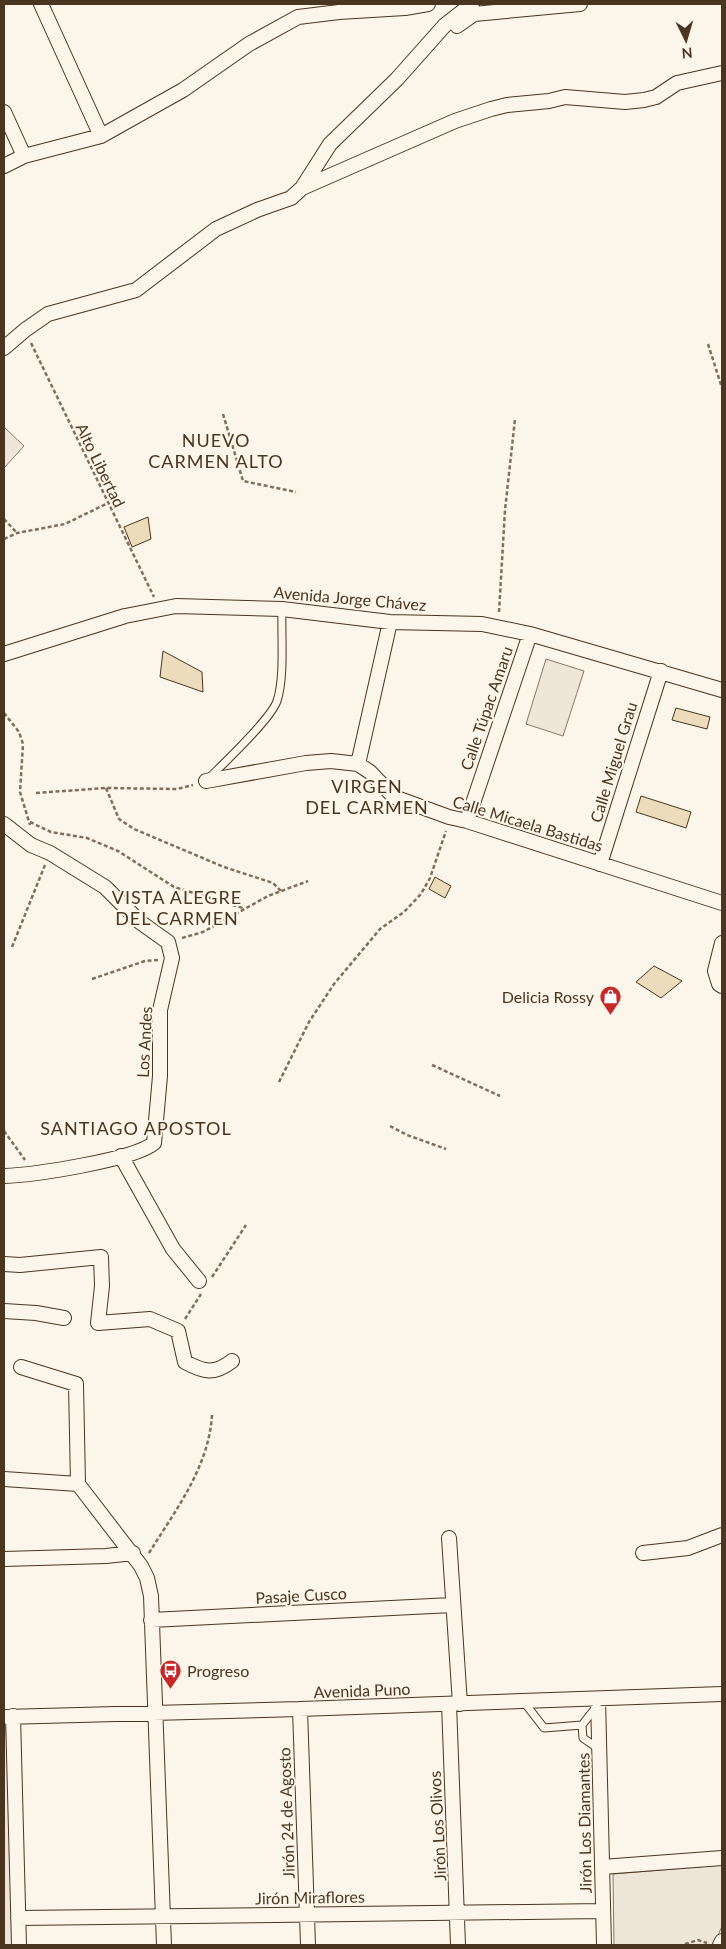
<svg xmlns="http://www.w3.org/2000/svg" width="726" height="1949" viewBox="0 0 726 1949" font-family="Lato,sans-serif">
	<style>
		.green { fill: #ede6d9; stroke: #887966 }
		.building { fill: #ecdcbc; stroke: #4a3520 }
		.lines { fill: none; stroke-linecap: round; stroke-linejoin: round }
		.service-casing { stroke: #4a3520; stroke-width: 9 }
		.minor-casing { stroke: #4a3520; stroke-width: 16 }
		.path { stroke: #7f6f5c; stroke-width: 2.5; stroke-dasharray: 4 2.5; stroke-linecap: butt }
		.service { stroke: #fbf6e9; stroke-width: 7 }
		.minor { stroke: #fbf6e9; stroke-width: 14 }
		.labels { text-anchor: middle; dominant-baseline: central; stroke-width: 4; stroke-linejoin: round; paint-order: stroke }
		.street-label { font-size: 16px; fill: #4a3520; stroke: #fbf6e9 }
		.poi-label { font-size: 16px; fill: #4a3520; stroke: #fbf6e9; text-anchor: end }
		.neighbourhood-label { font-size: 18px; letter-spacing: 1px; fill: #4a3520; stroke: #fbf6e9 }
	</style>
	<rect width="100%" height="100%" fill="#fbf6e9"/>
	<path class="green" d="M4 427 24 446 4 468Z
		M546 659 584 671 563 736 526 724Z
		M4 1728H6L14 1945H4Z
		M722 1865V1926L714 1945H614L613 1874Z"/>
	<path class="building" d="M148 517 151 539 132 547 124 527Z
		M163 651 202 672 203 692 160 677Z
		M676 708 710 717 707 729 672 720Z
		M641 796 691 812 686 828 636 812Z
		M435 877 451 886 445 898 429 889Z
		M654 966 682 981 661 998 636 982Z"/>
	<g class="lines">
		<defs>
			<path id="service" d="M208 779C224 763 271 719 277 701 285 677 281 635 282 609
				M524 1702 544 1728 582 1725
				M597 1706 582 1725 583 1738 599 1749"/>
			<path id="minor" d="M41 4 101 136
				M457 26 474 14 580 4
				M4 112 24 156
				M4 166 24 156 101 136 183 90 249 44 298 17 339 12 405 8 428 4
				M302 188 455 121 491 109 507 105 549 101 565 97 625 102 644 100 656 97 677 83 722 73
				M4 348 25 330 48 314 136 290 216 229 257 210 291 198 302 188 330 144 397 79 445 25 472 4
				M4 654 125 616 176 606 282 609 390 622 482 624 530 634 722 690
				M358 764 390 622
				M206 781 306 763 331 761 358 764 370 772 394 797 449 817 467 821 722 903
				M467 821 530 634
				M4 824 31 845 50 853 105 887 140 922 168 942 172 958 160 1010V1076L154 1143C134 1160 33 1175 4 1176
				M600 864 661 671
				M722 943 715 971 719 984 722 986
				M121 1156 173 1249 199 1281
				M4 1264 20 1265 101 1257 102 1286 98 1323 150 1319 178 1331 185 1362C204 1372 214 1375 232 1361
				M4 1311 36 1313 64 1318
				M21 1367 76 1384 78 1484
				M4 1479 78 1484
				M78 1484 141 1566 147 1578 151 1596 164 1945
				M449 1538 460 1704
				M643 1553 688 1548 722 1535
				M4 1559 106 1556 133 1553
				M151 1620 452 1605
				M598 1699 604 1945
				M449 1704 458 1945
				M300 1709 308 1945
				M13 1716 19 1945
				M4 1717 300 1709 722 1694
				M602 1867 722 1858
				M18 1918 603 1911
				M720 1945 722 1941"/>
		</defs>
		<use href="#service" class="service-casing"/>
		<use href="#minor" class="minor-casing"/>
		<path class="path" d="M31 343 154 597
			M708 344 722 388
			M223 414 243 481 296 492
			M4 519 17 533
			M4 539 17 533 65 524 108 503
			M499 612 505 510 515 419
			M4 713 19 732 23 744 20 792 30 825
			M106 788 119 819 134 829 224 867 273 883 281 891
			M36 793 106 788 177 789 193 785
			M30 822 51 832 87 838 118 851 174 887 243 908
			M182 938 203 932 268 896 308 881
			M12 947 45 865
			M92 979 145 961 158 960
			M432 1065 500 1096
			M279 1082 309 1022 334 984 380 929 404 912 421 894 430 878 446 831
			M390 1126 407 1135 446 1149
			M4 1131 25 1160
			M212 1277 246 1225
			M185 1319 201 1294
			M149 1553C175 1511 209 1467 212 1415
			M685 1944 698 1940 707 1943"/>
		<use href="#service" class="service"/>
		<use href="#minor" class="minor"/>
	</g>
	<defs>
		<symbol id="shop-pin" viewBox="-11 -11 22 30"><path d="M0 17L-7.5 6A9.5 9.5 0 1 1 7.5 6Z" fill="#c62828" stroke="#fbf6e9"/><path d="M-5-2.5h2.3a2.7 3.5 0 0 1 5.4 0H5L5.5 6h-11ZM-1.5-2.5h3a1.5 2.3 0 0 0-3 0Z" fill="#fff"/></symbol>
		<symbol id="bus-pin" viewBox="-11 -11 22 30"><path d="M0 17L-7.5 6A9.5 9.5 0 1 1 7.5 6Z" fill="#c62828" stroke="#fbf6e9"/><path d="M-5-6H5V4H4V6H2V4H-2V6H-4V4H-5ZM-3.5-4V0h7V-4ZM-3.5 1.2v1.5H-2V1.2ZM2 1.2v1.5H3.5V1.2Z" fill="#fff"/></symbol>
	</defs>
	<g fill-rule="evenodd">
		<use href="#shop-pin" x="598" y="984" width="25" height="34"/>
		<use href="#bus-pin" x="158" y="1658" width="25" height="34"/>
	</g>
	<g class="labels">
		<g class="street-label">
			<text transform="translate(101 465) rotate(64)">Alto Libertad</text>
			<text transform="translate(350 598) rotate(5)">Avenida Jorge Chávez</text>
			<text transform="translate(486 708) rotate(-71)">Calle Túpac Amaru</text>
			<text transform="translate(613 762) rotate(-73)">Calle Miguel Grau</text>
			<text transform="translate(528 823) rotate(17)">Calle Micaela Bastidas</text>
			<text transform="translate(144 1042) rotate(-87)">Los Andes</text>
			<text transform="translate(301 1595) rotate(-3)">Pasaje Cusco</text>
			<text transform="translate(362 1690) rotate(-2)">Avenida Puno</text>
			<text transform="translate(286 1813) rotate(-92)">Jirón 24 de Agosto</text>
			<text transform="translate(584 1823) rotate(-91)">Jirón Los Diamantes</text>
			<text transform="translate(437 1826) rotate(-93)">Jirón Los Olivos</text>
			<text transform="translate(310 1897) rotate(-1)">Jirón Miraflores</text>
		</g>
		<g class="poi-label">
			<text x="594" y="996">Delicia Rossy</text>
			<text x="187" y="1670" text-anchor="start">Progreso</text>
		</g>
		<g class="neighbourhood-label">
			<text x="216" y="440">NUEVO<tspan x="216" dy="21">CARMEN ALTO</tspan></text>
			<text x="367" y="786">VIRGEN<tspan x="367" dy="21">DEL CARMEN</tspan></text>
			<text x="177" y="897">VISTA ALEGRE<tspan x="177" dy="21">DEL CARMEN</tspan></text>
			<text x="136" y="1128">SANTIAGO APOSTOL</text>
		</g>
	</g>
	<rect width="726" height="1949" fill="none" stroke="#4a3520" stroke-width="10"/>
	<g transform="translate(686 40) rotate(175)" stroke="#fbf6e9" stroke-width="4" paint-order="stroke">
	<path d="M0-4L9 19L0 12L-9 19Z" fill="#4a3520"/>
	<text y="-8" font-size="14" font-weight="bold" text-anchor="middle" fill="#4a3520">N</text>
	</g>
</svg>
